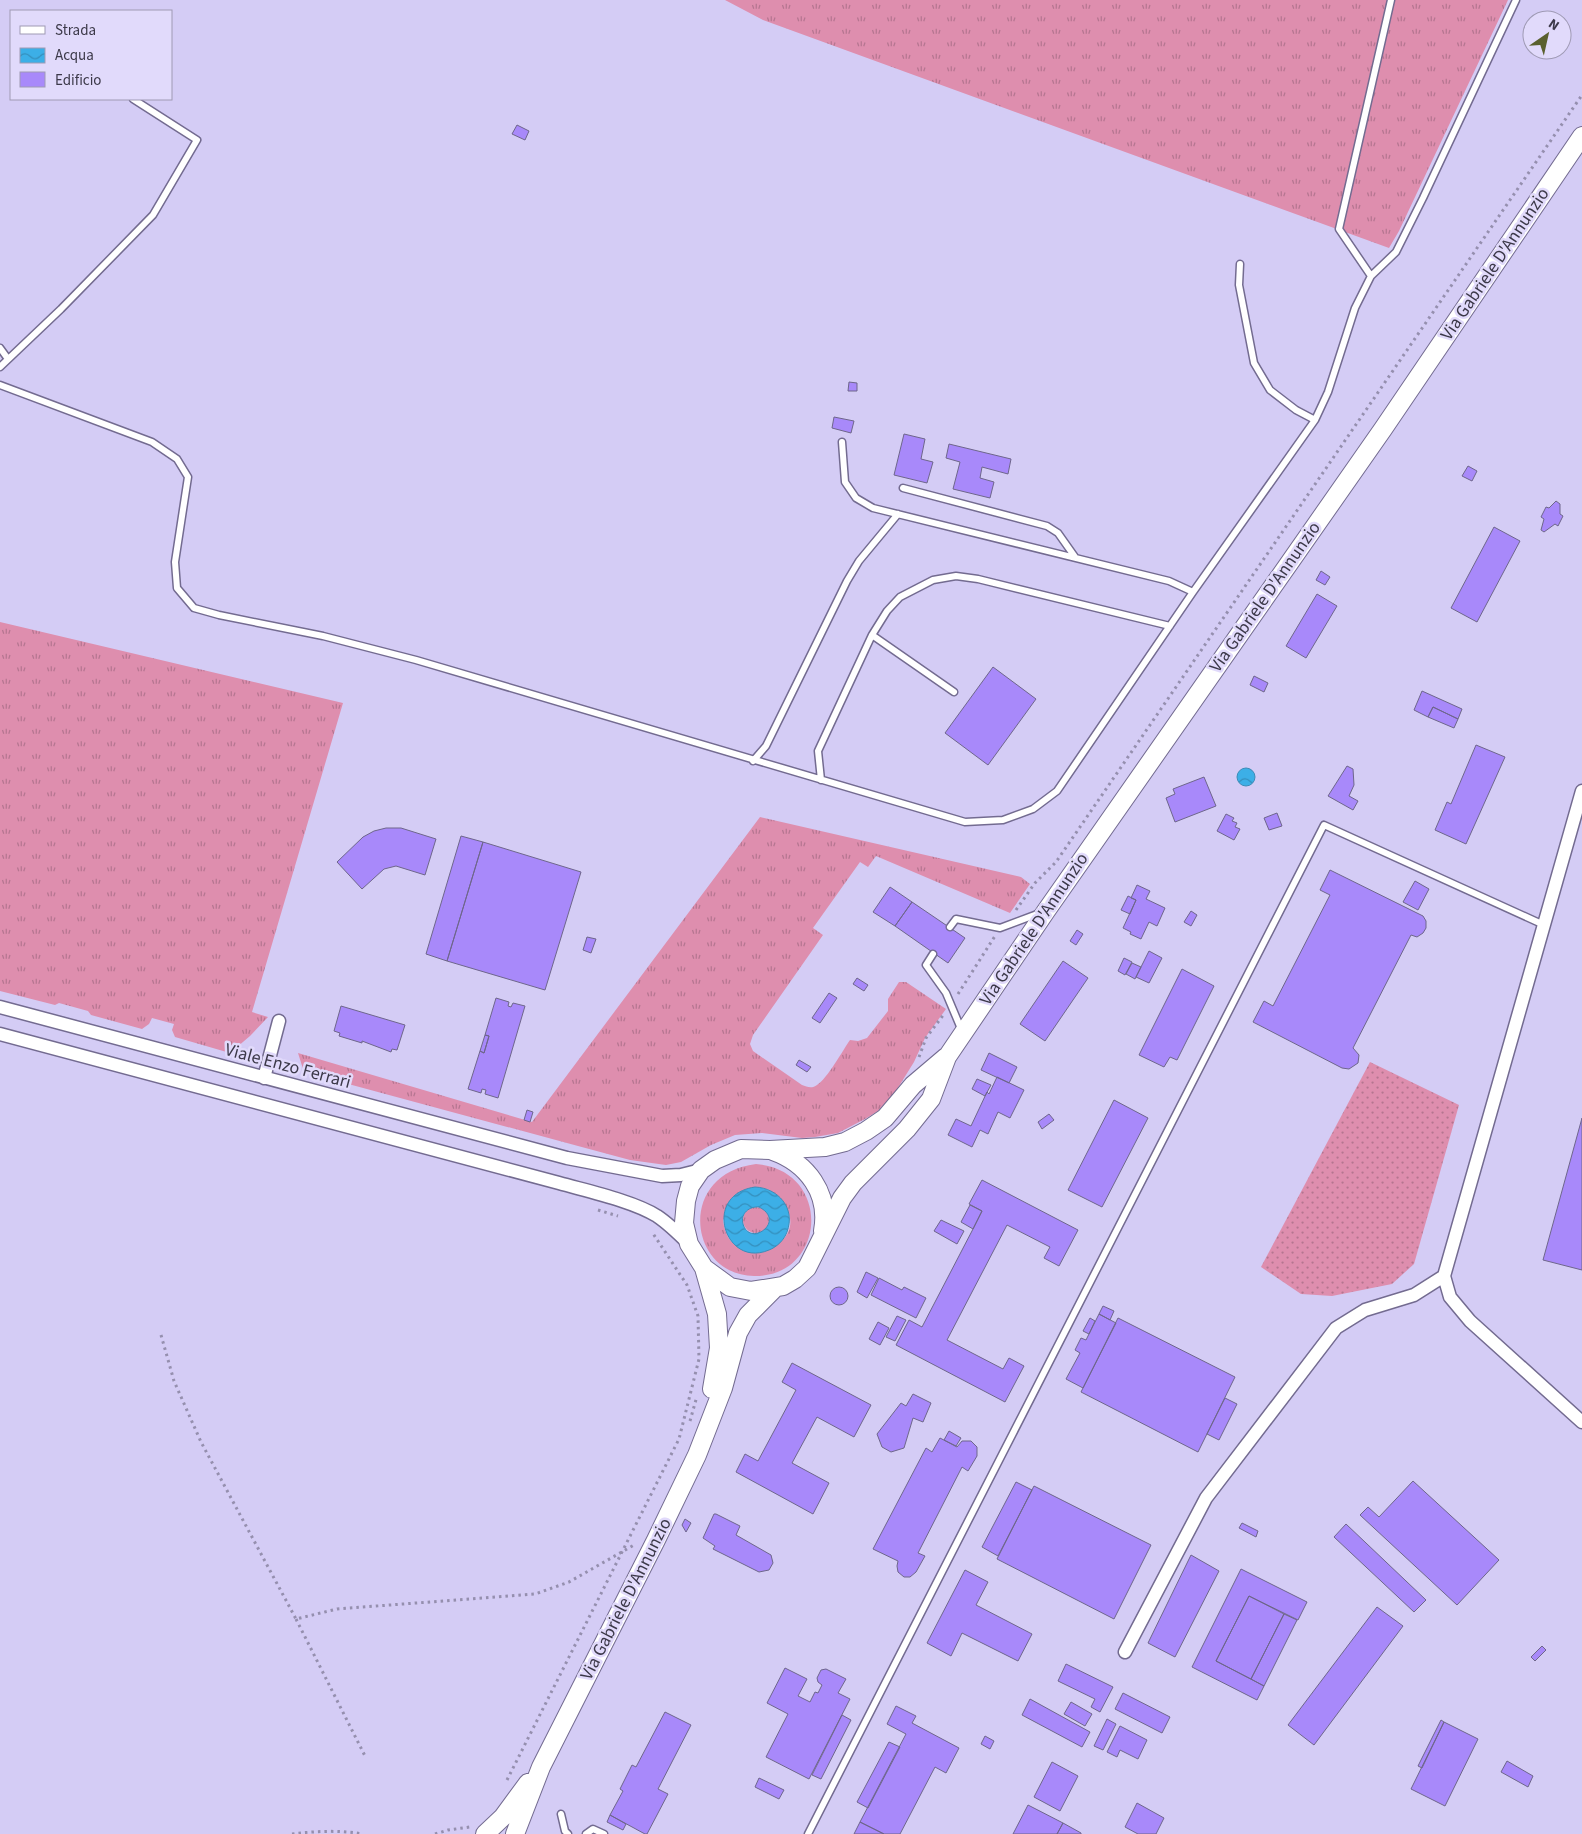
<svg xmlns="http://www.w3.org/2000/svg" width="1582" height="1834" viewBox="0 0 1582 1834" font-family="'Source Sans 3',sans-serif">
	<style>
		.grass { fill: url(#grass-tufts); fill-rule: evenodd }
		.garden { fill: url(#garden-dots) }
		.water { fill: url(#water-waves); stroke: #3c8cb8; fill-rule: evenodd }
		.building { fill: #a889fa; stroke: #6e668b }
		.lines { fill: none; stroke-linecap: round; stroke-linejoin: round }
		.lane-casing { stroke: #736b90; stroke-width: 9 }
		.street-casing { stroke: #736b90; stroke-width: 15 }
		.secondary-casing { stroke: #736b90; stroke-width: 20 }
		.path { stroke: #958fae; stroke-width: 3; stroke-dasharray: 2.5 4; stroke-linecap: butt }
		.lane { stroke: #fff; stroke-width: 6 }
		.street { stroke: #fff; stroke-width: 12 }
		.secondary { stroke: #fff; stroke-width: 18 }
		.labels { text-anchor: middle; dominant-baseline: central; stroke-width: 5; stroke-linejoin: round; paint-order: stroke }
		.street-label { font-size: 18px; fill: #3c3949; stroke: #e1dafb }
	</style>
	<defs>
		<pattern id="grass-tufts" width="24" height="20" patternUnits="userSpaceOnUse" patternTransform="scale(1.25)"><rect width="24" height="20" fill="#de8eae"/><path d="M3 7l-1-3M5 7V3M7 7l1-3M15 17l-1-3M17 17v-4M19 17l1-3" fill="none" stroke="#b57590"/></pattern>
		<pattern id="garden-dots" width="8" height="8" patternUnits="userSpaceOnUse" patternTransform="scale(1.25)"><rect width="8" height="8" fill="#de8eae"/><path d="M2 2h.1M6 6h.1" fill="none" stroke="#b57590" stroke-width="1.8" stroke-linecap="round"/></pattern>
		<pattern id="water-waves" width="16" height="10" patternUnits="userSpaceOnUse" patternTransform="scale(1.25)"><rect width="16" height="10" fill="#3cafe7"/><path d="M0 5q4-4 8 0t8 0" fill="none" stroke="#348fbd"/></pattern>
	</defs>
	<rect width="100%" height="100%" fill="#d4ccf5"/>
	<path class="grass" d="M725 0H1508L1399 231 1389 248 763 20Z
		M0 622 343 703 252 1012 268 1017 250 1036 230 1053 175 1037 172 1030 174 1024 152 1018 149 1024 142 1029 91 1015 88 1011 59 1003 55 1005 0 991Z
		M760 817 1021 877 1030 884 1010 913 876 856 868 867 860 862 813 928 823 935 753 1035 750 1044 753 1051 802 1085C807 1087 812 1089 817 1085 827 1079 843 1050 850 1040L858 1041 867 1038 888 1011V999L899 982H906L946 1009 925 1038 914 1062 896 1091 878 1111 865 1119 838 1133 815 1137 802 1138 762 1133 735 1135 711 1145 681 1162 666 1165 630 1160 578 1146 304 1072 298 1053 532 1122Z
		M756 1164C833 1170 827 1277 754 1276 688 1275 676 1174 756 1164ZM755 1187 770 1190C775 1197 786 1206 789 1214 801 1250 729 1274 723 1220Z
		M743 1220a13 13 0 1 1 26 0a13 13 0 1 1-26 0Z"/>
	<path class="garden" d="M1370 1062 1459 1105 1414 1264 1392 1284 1332 1296 1301 1294 1261 1267Z"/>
	<path class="water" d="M1237 777a9 9 0 1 1 18 0a9 9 0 1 1-18 0Z
		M755 1187C778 1188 796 1208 787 1232 784 1240 777 1247 769 1250 725 1269 701 1195 755 1187ZM759 1207C787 1221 750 1248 743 1224 740 1213 750 1206 759 1207Z"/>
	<path class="building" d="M517 125 529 131 525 140 512 134Z
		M849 382 857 383V391H848Z
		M834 417 854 421 851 433 832 428Z
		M904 434 925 439 921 459 933 462 927 483 894 475Z
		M949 444 1011 459 1008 474 982 467 980 478 994 482 990 498 953 489 960 462 946 458Z
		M1468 466 1477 471 1472 481 1462 476Z
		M1556 501 1560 504V514L1563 516 1558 526 1555 524 1544 532 1541 530 1544 519 1541 517 1546 507 1549 508Z
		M1494 527 1520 541 1477 622 1451 608Z
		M1321 571 1330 577 1325 585 1316 580Z
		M1317 594 1337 606 1306 658 1286 646Z
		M993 667 1036 699 988 765 945 733Z
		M1254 676 1268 683 1264 692 1250 685Z
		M1422 691 1462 709 1458 719 1433 707 1428 717 1414 710Z
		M1433 707 1458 719 1454 728 1428 717Z
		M1476 745 1505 757 1466 844 1435 830 1447 802 1451 804Z
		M1347 766 1353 769 1354 785 1349 796 1358 801 1353 810 1328 796Z
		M1204 777 1216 806 1175 822 1166 798 1175 794 1173 789Z
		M1277 813 1282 826 1269 830 1264 818Z
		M1226 814 1234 818 1232 821 1237 823 1235 827 1240 829 1234 840 1217 831Z
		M386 828H401L436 839 425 875 396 866 384 869 362 889 337 862 363 837 374 831Z
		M461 836 483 842 447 961 426 954Z
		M483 842 581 872 545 990 447 961Z
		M1330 870 1423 916 1426 921V928L1423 933 1417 937 1411 935 1353 1048 1359 1055 1358 1063 1349 1069 1342 1068 1253 1022 1264 1001 1273 1006 1330 895 1320 890Z
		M1415 881 1429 889 1418 910 1403 902Z
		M1137 885 1150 891 1146 899 1165 908 1157 926 1149 922 1141 939 1130 934 1131 932 1123 928 1136 900 1131 898Z
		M890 887 912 902 895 926 873 912Z
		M1128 896 1136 900 1130 914 1121 910Z
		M912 902 965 938 948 963 895 926Z
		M1191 911 1197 915 1191 926 1184 922Z
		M1077 930 1083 934 1076 945 1070 941Z
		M587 937 596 939 591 953 583 950Z
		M1149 951 1162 958 1149 983 1136 977Z
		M1124 958 1132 962 1125 975 1118 971Z
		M1063 961 1088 978 1045 1041 1020 1024Z
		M1132 963 1141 967 1135 979 1126 974Z
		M1182 969 1214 986 1177 1060 1170 1057 1164 1067 1139 1055Z
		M857 978 868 985 864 991 853 984Z
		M829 993 837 998 820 1023 812 1018Z
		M496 998 509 1002 508 1006 511 1007 513 1003 525 1006 498 1098 485 1094 486 1090 482 1089 481 1093 468 1089 480 1051 484 1053 489 1036 485 1035Z
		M341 1006 405 1025 397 1050 392 1049 391 1052 362 1041V1043L339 1036 340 1033 334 1031Z
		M485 1035 489 1036 484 1053 480 1051Z
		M989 1053 1017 1067 1009 1083 981 1070Z
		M799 1060 811 1067 807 1072 796 1065Z
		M997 1077 1024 1090 1010 1118 998 1112 988 1134 980 1130 972 1147 948 1135 956 1119 971 1126 987 1092 989 1094Z
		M977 1079 991 1085 985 1096 972 1089Z
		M1114 1100 1148 1118 1102 1207 1068 1190Z
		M527 1110 533 1112 530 1122 524 1120Z
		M1049 1114 1054 1120 1042 1129 1038 1122Z
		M1582 1118V1270L1543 1260Z
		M982 1180 1078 1230 1059 1266 1044 1258 1050 1247 1007 1225 947 1340 1003 1369 1009 1358 1024 1366 1005 1402 896 1345 909 1320 922 1327 973 1229 982 1211 969 1204Z
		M970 1205 982 1211 973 1229 961 1222Z
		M941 1220 964 1231 957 1244 934 1231Z
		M866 1272 878 1278 867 1298 857 1292Z
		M879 1278 902 1290 904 1287 926 1298 916 1318 871 1295Z
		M830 1296a9 9 0 1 1 18 0a9 9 0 1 1-18 0Z
		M1103 1306 1114 1311 1110 1320 1099 1314Z
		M1099 1314 1116 1323 1083 1388 1066 1379 1080 1353 1075 1350 1081 1338 1086 1340Z
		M897 1316 906 1320 895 1341 886 1337Z
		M1090 1318 1095 1321 1089 1334 1083 1331Z
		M1118 1318 1235 1377 1198 1452 1081 1392Z
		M878 1322 889 1328 880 1345 869 1339Z
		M792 1363 871 1405 854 1437 817 1417 792 1463 829 1483 813 1514 736 1472 745 1454 758 1461 796 1390 782 1382Z
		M913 1394 931 1403 923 1422 913 1418 904 1448 891 1452 882 1447 877 1434 901 1403 906 1406Z
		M1225 1398 1237 1404 1219 1440 1207 1434Z
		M949 1431 961 1438 956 1446 944 1440Z
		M940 1438 957 1447 962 1441H971L977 1447V1456L968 1471 962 1467 918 1553 925 1556 916 1572 910 1577H904L898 1572 897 1566 898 1561 873 1549 926 1448 932 1452Z
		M1413 1481 1499 1560 1457 1605 1360 1515 1368 1507 1379 1517Z
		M1016 1482 1032 1490 998 1556 982 1547Z
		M1034 1486 1151 1545 1114 1619 997 1559Z
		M714 1514H716L740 1526 736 1535 771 1555 773 1563 769 1570 759 1572 713 1549 715 1546 703 1538Z
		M685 1519 691 1523 686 1532 682 1525Z
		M1242 1523 1258 1531 1256 1537 1239 1528Z
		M1346 1524 1426 1600 1414 1612 1334 1537Z
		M1191 1555 1219 1571 1175 1657 1148 1643Z
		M1241 1569 1307 1602 1298 1620 1249 1596 1216 1661 1264 1686 1257 1700 1192 1667Z
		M965 1570 988 1582 976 1605 1032 1634 1018 1661 962 1633 951 1656 927 1643Z
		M1249 1596 1284 1614 1251 1679 1216 1661Z
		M1377 1607 1403 1626 1314 1745 1288 1725Z
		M1284 1614 1297 1620 1264 1686 1251 1679Z
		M1542 1646 1546 1650 1535 1661 1531 1657Z
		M1066 1664 1113 1687 1100 1712 1091 1707 1095 1699 1058 1681Z
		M785 1668 807 1679 798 1696 810 1702 815 1692 818 1693 822 1685 818 1682 817 1678 821 1670 826 1669 846 1679 838 1693 850 1699 809 1779 766 1757 788 1714 767 1703Z
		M1123 1693 1170 1717 1162 1733 1115 1709Z
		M1030 1699 1090 1732 1082 1747 1022 1715Z
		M1071 1702 1092 1714 1085 1726 1064 1714Z
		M896 1706 916 1716 912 1723 959 1748 946 1773 935 1767 900 1834H884L860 1822 906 1734 887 1724Z
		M665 1712 691 1725 658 1789 668 1794 647 1834H645L610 1815 623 1791 620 1789 632 1765 636 1767Z
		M842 1715 851 1720 821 1779 812 1775Z
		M1107 1719 1116 1724 1103 1750 1094 1746Z
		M1441 1720 1444 1722 1422 1768 1418 1766Z
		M1444 1722 1478 1739 1445 1806 1411 1789Z
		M1120 1726 1147 1740 1138 1759 1120 1750 1117 1757 1107 1752Z
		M985 1736 994 1741 990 1749 981 1744Z
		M889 1742 900 1747 868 1808 857 1802Z
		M1507 1761 1533 1776 1528 1787 1501 1772Z
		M1052 1762 1078 1776 1060 1811 1034 1797Z
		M759 1778 784 1790 779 1799 755 1787Z
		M1137 1803 1164 1818 1156 1834H1138L1125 1827Z
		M1028 1805 1063 1823 1057 1834H1013Z
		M610 1815 626 1824 623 1830 607 1822Z
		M860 1822 884 1834H854Z
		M1063 1823 1081 1833V1834H1057Z"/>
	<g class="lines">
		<defs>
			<path id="lane" d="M1240 264 1239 285 1254 363 1270 390 1296 410 1315 420
				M1371 276 1339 229 1391 0
				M0 348 8 359
				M0 367 61 309 153 215 197 140 133 99
				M0 385 152 442 177 459 188 477 175 562 177 588 194 608 219 615 323 636 416 660 965 822 1003 820 1033 809 1057 791 1193 592 1315 420 1328 392 1355 308 1371 276 1396 252 1423 198 1516 0
				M842 442 845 482 856 498 873 508 1169 581 1193 592
				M903 488 1047 526 1058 533 1075 557
				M872 635 954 692
				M753 761 766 746 847 581 859 561 898 514
				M821 780 818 751 872 635 887 611 900 597 933 580 956 576 978 579 1170 626
				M950 927 956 919 1000 928 1040 913
				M933 954 926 965 946 993 962 1031
				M561 1814 565 1831 568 1834
				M586 1834 593 1829 604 1834
				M808 1834 1324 825 1544 925"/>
			<path id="street" d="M1582 791 1444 1276 1450 1297 1470 1321 1582 1422
				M0 1007 567 1158 662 1176 681 1175 701 1170
				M0 1034 559 1183C587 1191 633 1201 657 1216 669 1224 679 1234 689 1244
				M264 1078 279 1021
				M1125 1652 1206 1498 1336 1328 1365 1310 1414 1295 1444 1276"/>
			<path id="secondary" d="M773 1151C807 1163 830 1193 823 1231
				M704 1268 730 1287 751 1291 783 1286 795 1279 807 1268 842 1198 853 1183 907 1129 931 1099 947 1057 1046 911 1383 429 1582 136
				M712 1389 719 1348 717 1314 704 1268 689 1244 684 1223 686 1201 690 1186 701 1170 715 1160 741 1149 770 1150 825 1147 845 1142 866 1131 885 1118 913 1085 946 1057
				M485 1834 503 1817 528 1783
				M515 1834 541 1767 656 1540 697 1455 723 1388 738 1333 748 1315 774 1289"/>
		</defs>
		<use href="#lane" class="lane-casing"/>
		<use href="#street" class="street-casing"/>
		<use href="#secondary" class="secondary-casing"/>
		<path class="path" d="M1016 910 1035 883 1056 862 1582 95
			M958 994 995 936
			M919 1057 926 1038 944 1014
			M598 1210 618 1216
			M161 1335 174 1381 201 1442 296 1619 337 1609 535 1594 569 1582 634 1545
			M690 1421 697 1396
			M296 1619 365 1756
			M507 1780 679 1439 699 1359 698 1316 687 1285 652 1232
			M292 1834C316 1831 340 1830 363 1834
			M435 1834 448 1830 470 1827"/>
		<use href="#lane" class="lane"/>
		<use href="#street" class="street"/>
		<use href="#secondary" class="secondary"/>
	</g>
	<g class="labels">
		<g class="street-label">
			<text transform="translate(1495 264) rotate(-56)">Via Gabriele D'Annunzio</text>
			<text transform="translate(1265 597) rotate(-55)">Via Gabriele D'Annunzio</text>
			<text transform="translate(1034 929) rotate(-56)">Via Gabriele D'Annunzio</text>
			<text transform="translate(288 1066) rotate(15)">Viale Enzo Ferrari</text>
			<text transform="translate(626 1599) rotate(-63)">Via Gabriele D'Annunzio</text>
		</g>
	</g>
	<rect x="10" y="10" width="162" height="90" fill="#e1dafb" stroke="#9f9ab4"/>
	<rect x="20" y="26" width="25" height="8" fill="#ffffff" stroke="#9f9ab4"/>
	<text x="55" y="35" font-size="15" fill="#3c3949">Strada</text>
	<rect x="20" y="48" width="25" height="15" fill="url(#water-waves)" stroke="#9f9ab4"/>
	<text x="55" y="60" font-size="15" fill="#3c3949">Acqua</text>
	<rect x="20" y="72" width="25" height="15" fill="#a889fa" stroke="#9f9ab4"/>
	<text x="55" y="85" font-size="15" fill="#3c3949">Edificio</text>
	<g transform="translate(1547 35) rotate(34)"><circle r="24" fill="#e1dafb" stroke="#9f9ab4"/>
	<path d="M0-4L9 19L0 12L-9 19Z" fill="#5a602e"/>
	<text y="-8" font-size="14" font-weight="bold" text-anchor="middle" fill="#3c3949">N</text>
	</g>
</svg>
